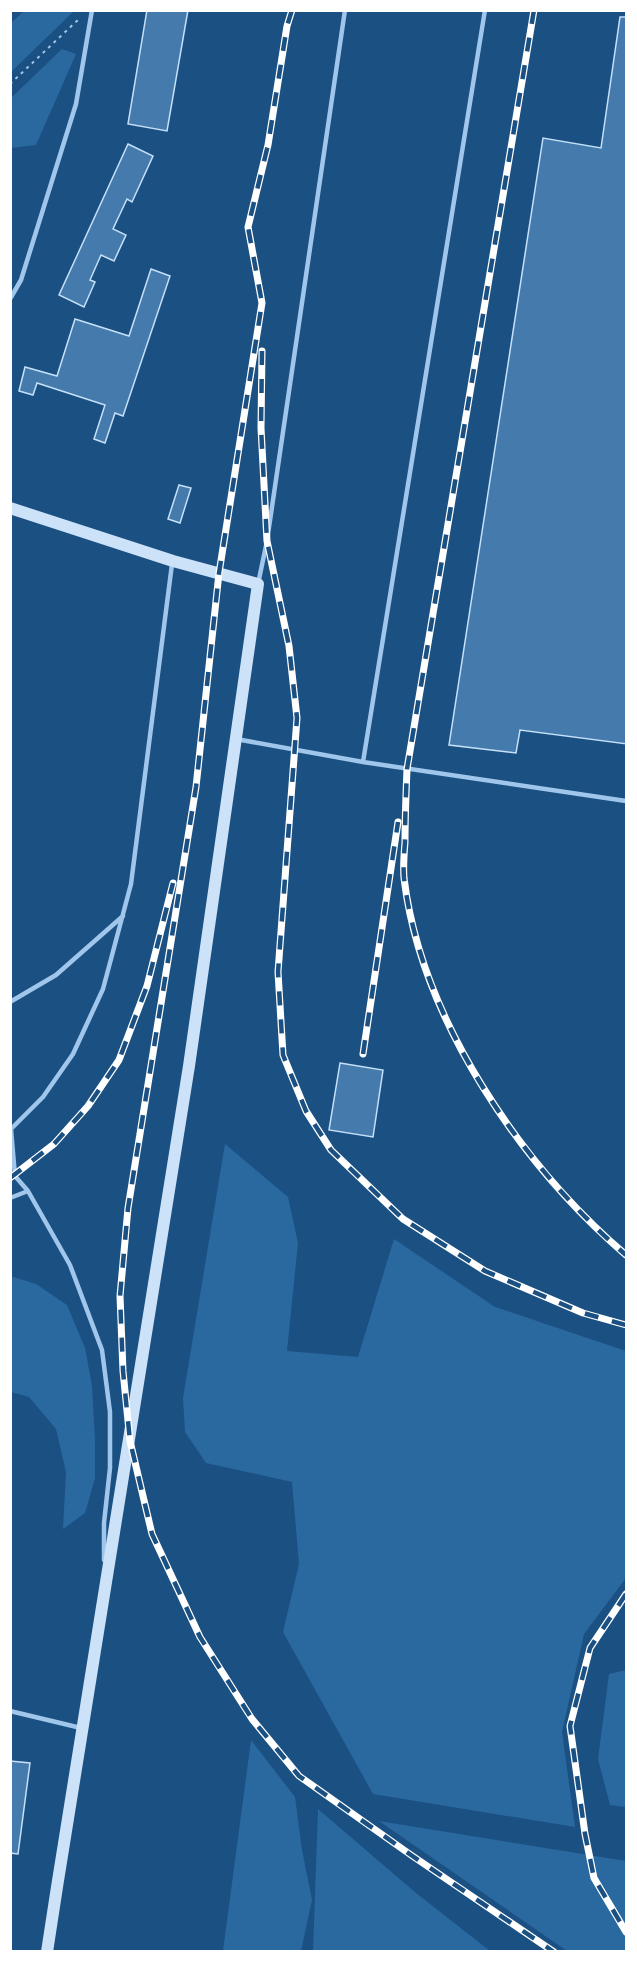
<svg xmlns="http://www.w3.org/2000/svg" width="637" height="1962" viewBox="0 0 637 1962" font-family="Rubik,sans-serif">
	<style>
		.green { fill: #2a68a0 }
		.building { fill: #447aac; stroke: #c5e0f8; stroke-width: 1.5 }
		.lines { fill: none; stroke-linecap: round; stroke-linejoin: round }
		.path { stroke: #a0c7eb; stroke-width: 2; stroke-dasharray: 3 4.5; stroke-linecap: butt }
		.lane { stroke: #a0c7eb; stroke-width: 4.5 }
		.secondary { stroke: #cce2f8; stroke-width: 12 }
		.rail-casing { stroke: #fff; stroke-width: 7 }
		.rail { stroke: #1b5083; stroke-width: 4.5; stroke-dasharray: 14; stroke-linecap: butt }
	</style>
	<rect width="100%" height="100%" fill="#1b5083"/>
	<path class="green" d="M24 11H74L11 72V23Z
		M62 49 76 54 36 145 11 148V98Z
		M225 1144 288 1197 298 1243 287 1351 358 1357 394 1239 495 1307 626 1351V1578L584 1634 562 1732 575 1827 373 1794 283 1632 299 1564 292 1482 206 1463 185 1432 183 1398Z
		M10 1276 36 1284 67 1305 85 1348 92 1386 95 1440V1478L85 1513 63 1529 66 1472 56 1429 29 1397 11 1392Z
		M626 1670V1807L610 1805 598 1759 609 1674Z
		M251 1740 295 1797 302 1850 312 1900 301 1951H223Z
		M318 1809 416 1893 490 1951H313Z
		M379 1821 626 1861V1951H567Z"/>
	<path class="building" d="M147 10H188L167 131 128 124Z
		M620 17H627V744L520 730 516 753 449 745 543 138 601 148Z
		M128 144 153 156 132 202 127 199 113 229 126 235 114 261 101 255 90 280 95 282 84 307 59 295Z
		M151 269 170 276 123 416 115 413 105 443 94 439 105 405 37 383 33 395 19 391 25 367 57 376 75 319 129 336Z
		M179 485 191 488 180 523 168 519Z
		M340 1063 383 1070 373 1137 329 1130Z
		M10 1761 30 1763 18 1854 10 1853Z"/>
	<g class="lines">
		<path class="path" d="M10 84 80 18"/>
		<path class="lane" d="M485 10 363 762 626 801
			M10 299 21 280 76 104 92 10
			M258 584 267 541 345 10
			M236 739 363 762
			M10 1002 56 975 123 916
			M11 1129 15 1176 28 1191 70 1265 102 1350 110 1412V1468L104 1523V1560
			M10 1130 43 1097 73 1054 103 989 131 884 172 564
			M10 1198 28 1191
			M10 1711 81 1728"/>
		<path class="secondary" d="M10 508 173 561 258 584C234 744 213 905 189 1066 144 1361 92 1656 47 1952"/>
		<defs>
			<path id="rail" d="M292 10 287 26 268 145 248 227 262 303 219 573 196 787 128 1208 120 1296 123 1371 130 1441 152 1534 200 1637 252 1719 299 1776 411 1855 554 1952
				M534 10 407 769C406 793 405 817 405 842 404 854 403 866 404 878 421 1019 521 1165 626 1255
				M262 351 261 428 267 541 289 646 297 718 278 972 283 1055 306 1111 331 1150 403 1219 485 1271 583 1313 626 1325
				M363 1054 398 822
				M10 1178 54 1144 88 1106 119 1060 147 986 173 883
				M626 1594 590 1648 570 1726 585 1834 594 1878 626 1932"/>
		</defs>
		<use href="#rail" class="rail-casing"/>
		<use href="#rail" class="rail"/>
	</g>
	<rect width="637" height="1962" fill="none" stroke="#ffffff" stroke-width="24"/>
</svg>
